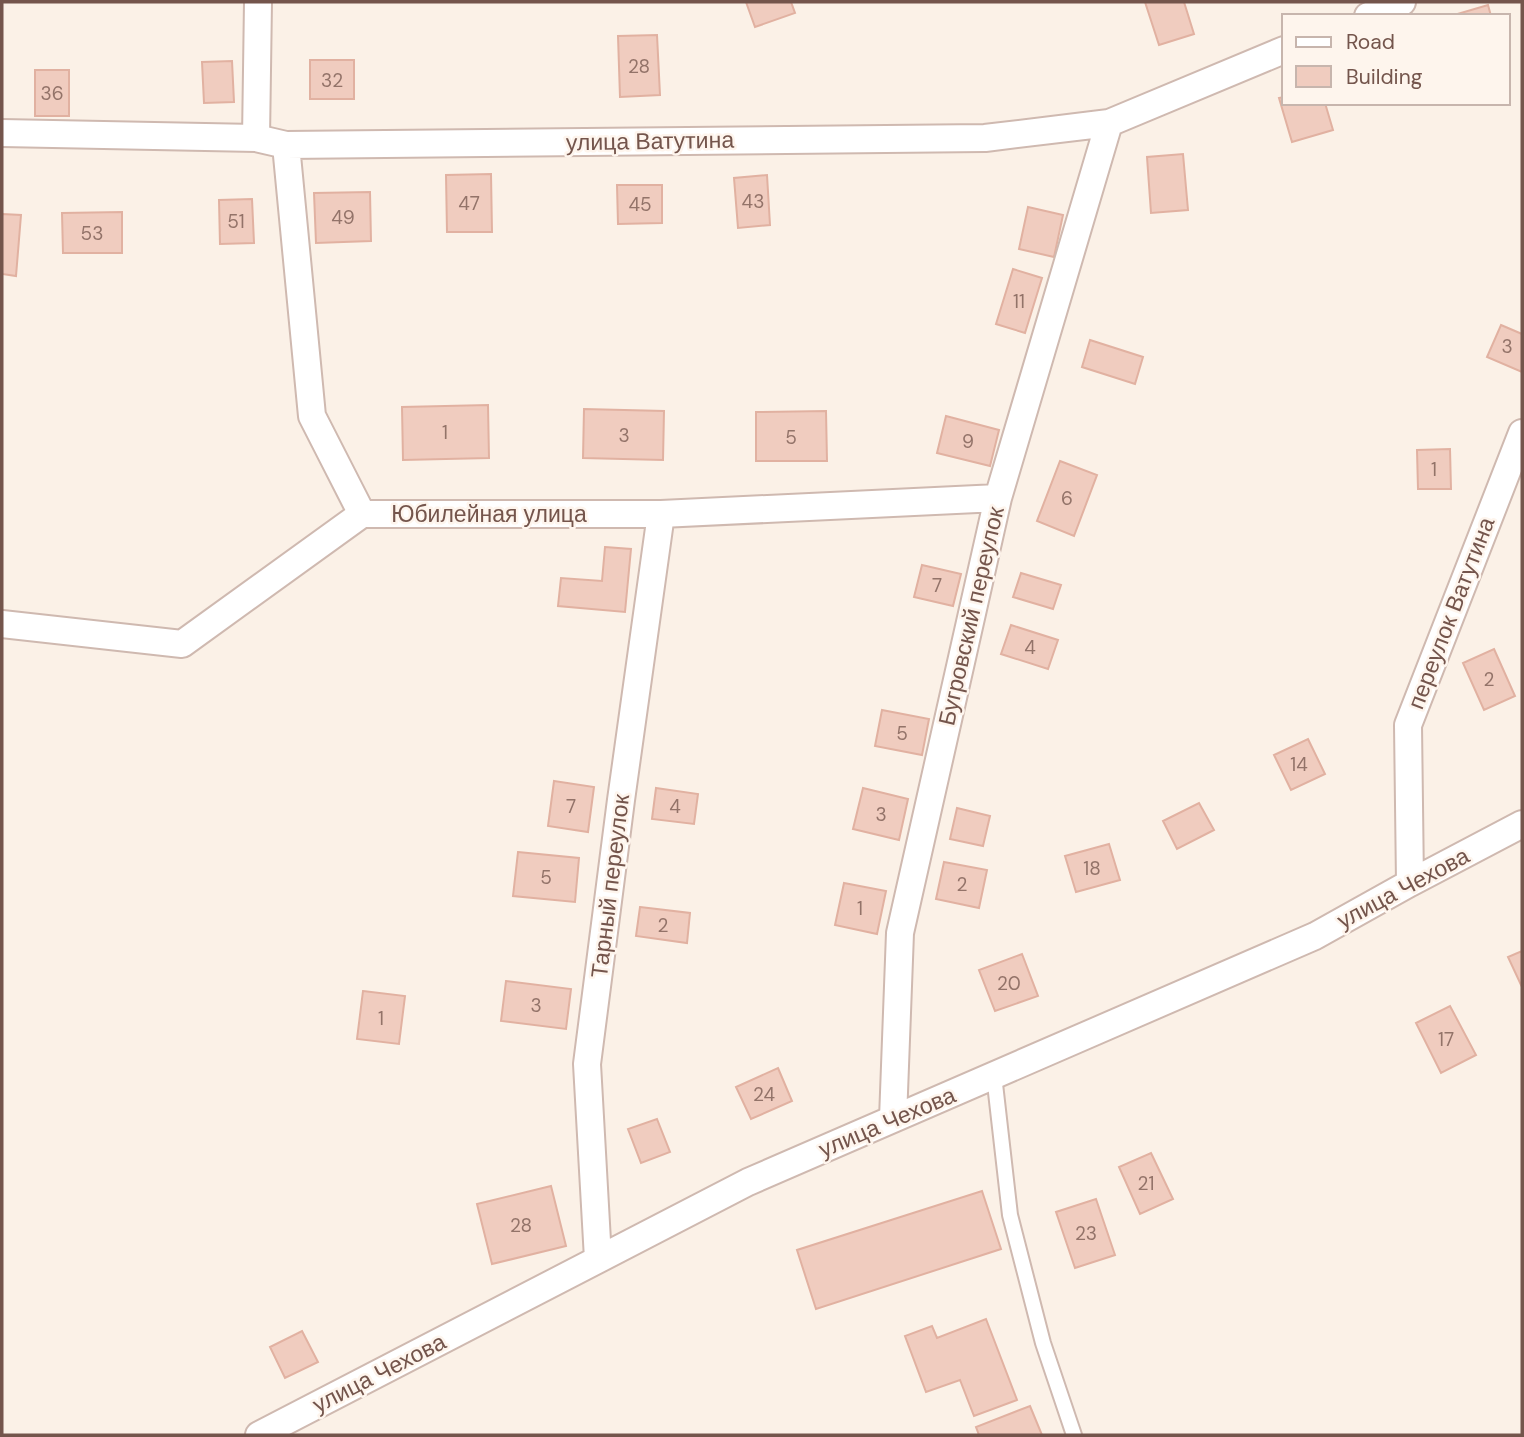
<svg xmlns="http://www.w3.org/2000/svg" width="1524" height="1437" viewBox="0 0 1524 1437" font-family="'DM Sans',sans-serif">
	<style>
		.building { fill: #f0ccbf; stroke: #e1b1a1; stroke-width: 2 }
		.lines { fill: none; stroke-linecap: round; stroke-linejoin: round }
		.lane-casing { stroke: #cfb9b0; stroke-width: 18 }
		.street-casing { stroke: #cfb9b0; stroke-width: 30 }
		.lane { stroke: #fff; stroke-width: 14 }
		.street { stroke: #fff; stroke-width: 26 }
		.labels { text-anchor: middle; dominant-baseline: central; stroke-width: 5; stroke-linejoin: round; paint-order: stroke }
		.number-label { font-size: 19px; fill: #937369 }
		.street-label { font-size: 23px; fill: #74554c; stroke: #fef5ed }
	</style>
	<rect width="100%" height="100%" fill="#fbf1e7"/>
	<path class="building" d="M746 2H791L795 13 755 27Z
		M1145 2H1184L1194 34 1159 45Z
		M1488 5 1491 16H1454V15Z
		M657 35 660 95 620 97 618 36Z
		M310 60H354V99H310Z
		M232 61 234 102 204 103 202 62Z
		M35 70H69V116H35Z
		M1284 97V103H1325L1333 130 1292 142 1279 98Z
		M1183 154 1188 210 1151 213 1147 157Z
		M491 174 492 232H447L446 175Z
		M767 175 770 225 738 228 734 178Z
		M617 185H662V223L618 224Z
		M370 192 371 241 316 243 314 193Z
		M252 199 254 243 220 244 219 200Z
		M1028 207 1063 215 1054 257 1019 249Z
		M122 212V253H63L62 213Z
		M2 214 21 215 16 276 2 274Z
		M1013 269 1042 278 1025 333 996 324Z
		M1501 325 1522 334V372L1487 357Z
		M1090 340 1143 357 1135 384 1082 367Z
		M488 405 489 458 403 460 402 407Z
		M584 409 664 411 663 460 583 458Z
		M826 411 827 461H756V412Z
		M946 416 999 430 990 466 937 453Z
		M1450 449 1451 489H1418L1417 450Z
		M1060 461 1097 475 1074 536 1037 521Z
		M605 547 631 549 625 612 558 606 561 578 602 581Z
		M922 565 961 574 953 606 914 597Z
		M1021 573 1061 585 1053 609 1013 597Z
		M1011 625 1058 640 1048 669 1001 654Z
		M1494 649 1515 696 1484 710 1463 663Z
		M882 710 929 719 922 755 875 746Z
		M1308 739 1325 774 1291 790 1274 755Z
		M554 781 594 787 588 832 548 826Z
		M656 788 698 794 694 824 652 819Z
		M863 788 908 799 899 840 853 829Z
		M1199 803 1214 830 1177 849 1163 821Z
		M957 808 990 816 983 846 950 839Z
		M1109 844 1120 880 1076 892 1065 856Z
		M518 852 579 858 575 902 513 896Z
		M944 862 987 870 979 908 936 899Z
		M844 883 886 891 877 934 835 925Z
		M640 907 690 913 687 943 636 936Z
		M1522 951V987L1508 957Z
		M1022 954 1038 996 995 1011 979 970Z
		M506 981 571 989 566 1029 501 1021Z
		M363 991 405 996 399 1044 357 1039Z
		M1450 1006 1476 1055 1441 1073 1416 1023Z
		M778 1068 792 1101 751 1119 736 1087Z
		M657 1119 670 1152 641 1163 628 1129Z
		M1151 1153 1173 1199 1140 1214 1119 1167Z
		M551 1186 566 1246 492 1264 477 1204Z
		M982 1191 1001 1249 816 1309 797 1250Z
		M1096 1199 1115 1255 1075 1268 1056 1212Z
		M986 1319 1017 1400 974 1416 960 1380 926 1392 905 1336 932 1326 937 1338Z
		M302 1331 318 1362 285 1378 270 1347Z
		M1030 1406 1042 1435H979L976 1427Z"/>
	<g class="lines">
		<defs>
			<path id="lane" d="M994 1075 1010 1215 1043 1343 1074 1435"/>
			<path id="street" d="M1368 16 1402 2
				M2 133 256 138 286 145 985 138 1109 123 1284 50
				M256 138 258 2
				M286 145 312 416 362 514H661L998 498
				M2 624 182 644 362 514
				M1410 883 1408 725 1522 433
				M893 1119 900 933 998 498 1109 123
				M598 1259 587 1064 621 800 661 514
				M259 1435 748 1182 1315 936 1410 883 1522 824"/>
		</defs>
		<use href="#lane" class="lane-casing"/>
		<use href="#street" class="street-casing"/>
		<use href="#lane" class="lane"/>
		<use href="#street" class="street"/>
	</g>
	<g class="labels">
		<g class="number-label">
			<text x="639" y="66">28</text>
			<text x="332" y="80">32</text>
			<text x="52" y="93">36</text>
			<text x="753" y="201">43</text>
			<text x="469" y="203">47</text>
			<text x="640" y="204">45</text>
			<text x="343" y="217">49</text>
			<text x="236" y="221">51</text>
			<text x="92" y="233">53</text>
			<text x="1019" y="301">11</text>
			<text x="1507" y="346">3</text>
			<text x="445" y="432">1</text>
			<text x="624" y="435">3</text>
			<text x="791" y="437">5</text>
			<text x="968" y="441">9</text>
			<text x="1434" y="469">1</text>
			<text x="1067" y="498">6</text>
			<text x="937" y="585">7</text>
			<text x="1030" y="647">4</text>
			<text x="1489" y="679">2</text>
			<text x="902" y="733">5</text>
			<text x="1299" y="764">14</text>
			<text x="571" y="806">7</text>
			<text x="675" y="806">4</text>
			<text x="881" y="814">3</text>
			<text x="1092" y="868">18</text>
			<text x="546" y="877">5</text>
			<text x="962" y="884">2</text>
			<text x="860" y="908">1</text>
			<text x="663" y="925">2</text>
			<text x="1009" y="983">20</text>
			<text x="536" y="1005">3</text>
			<text x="381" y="1018">1</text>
			<text x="1446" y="1039">17</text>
			<text x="764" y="1094">24</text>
			<text x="1146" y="1183">21</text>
			<text x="521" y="1225">28</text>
			<text x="1086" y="1233">23</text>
		</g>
		<g class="street-label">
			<text transform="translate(650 141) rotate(-1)">улица Ватутина</text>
			<text x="489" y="514">Юбилейная улица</text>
			<text transform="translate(1451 613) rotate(-69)">переулок Ватутина</text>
			<text transform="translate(971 616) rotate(-77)">Бугровский переулок</text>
			<text transform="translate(610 886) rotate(-83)">Тарный переулок</text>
			<text transform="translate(1403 888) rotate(-28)">улица Чехова</text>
			<text transform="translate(887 1122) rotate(-23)">улица Чехова</text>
			<text transform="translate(379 1373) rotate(-27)">улица Чехова</text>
		</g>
	</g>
	<rect width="1524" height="1437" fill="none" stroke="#74554c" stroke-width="7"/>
	<rect x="1282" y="14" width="228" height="91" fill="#fef5ed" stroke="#c7b5ad" stroke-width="2"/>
	<rect x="1296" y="37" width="35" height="10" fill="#ffffff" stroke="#c7b5ad" stroke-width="2"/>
	<text x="1346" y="49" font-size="21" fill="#74554c">Road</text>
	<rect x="1296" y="66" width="35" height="21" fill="#f0ccbf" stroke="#c7b5ad" stroke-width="2"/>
	<text x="1346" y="84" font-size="21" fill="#74554c">Building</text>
</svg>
